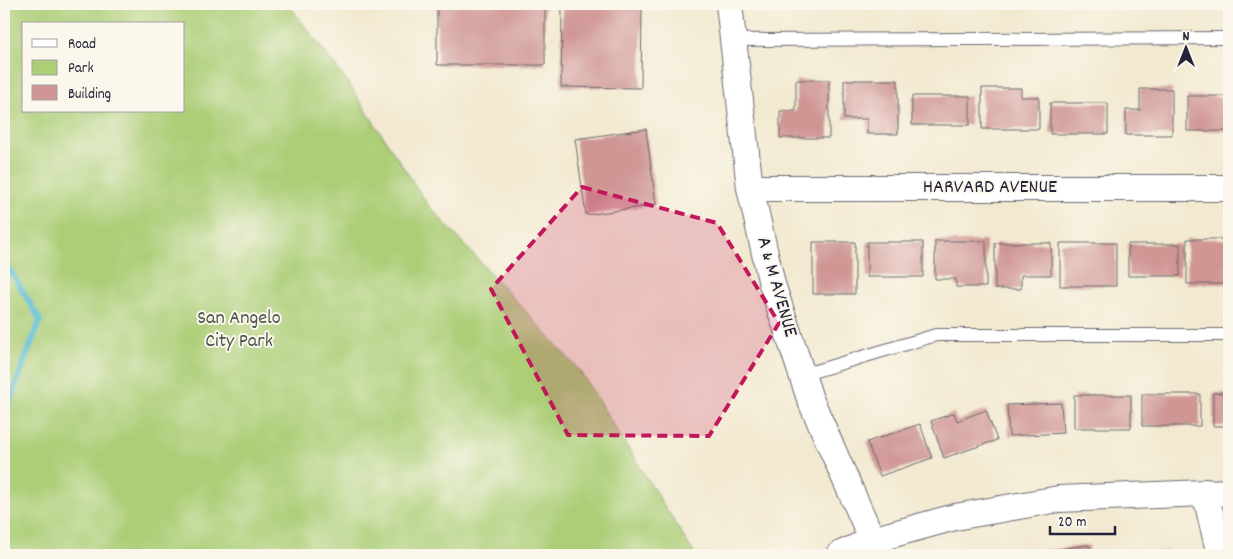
<svg xmlns="http://www.w3.org/2000/svg" width="1233" height="559" viewBox="0 0 1233 559" font-family="Dekko,sans-serif">
	<style>
		.green { fill: #abce77; stroke: #667859; fill-rule: evenodd }
		.lines { fill: none; stroke-linecap: round; stroke-linejoin: round }
		.stream { stroke: #56bbd4; stroke-width: 6 }
		.building { fill: #cf9694 }
		.lane-casing { stroke: #6b686f; stroke-width: 14 }
		.street-casing { stroke: #6b686f; stroke-width: 28 }
		.lane { stroke: #fff; stroke-width: 12 }
		.street { stroke: #fff; stroke-width: 26 }
		.marked { fill: #c2185b; fill-opacity: 0.2; stroke: #c2185b; stroke-width: 4; stroke-dasharray: 10 6; stroke-linejoin: round }
		.labels { text-anchor: middle; dominant-baseline: central; stroke-width: 4; stroke-linejoin: round; paint-order: stroke }
		.street-label { font-size: 20px; fill: #22223b; stroke: #fbf7ec }
		.park-label { font-size: 20px; fill: #4b564d; stroke: #fbf7ec }
	</style>
	<rect width="100%" height="100%" fill="#fbf7ec"/>
	<filter id="ink" filterUnits="userSpaceOnUse"><feTurbulence type="fractalNoise" baseFrequency=".02" numOctaves="2"/><feDisplacementMap in="SourceGraphic" scale="10" xChannelSelector="R" yChannelSelector="G"/><feConvolveMatrix kernelMatrix="1 2 1 2 8 2 1 2 1" color-interpolation-filters="sRGB"/></filter>
	<filter id="wash" filterUnits="userSpaceOnUse"><feTurbulence type="fractalNoise" baseFrequency=".0096" numOctaves="4" result="noise"/><feDisplacementMap in="SourceGraphic" scale="20" xChannelSelector="R" yChannelSelector="G"/><feGaussianBlur stdDeviation="1.12" result="paint"/><feColorMatrix in="noise" values="0 0 0 0 0 0 0 0 0 0 0 0 0 0 0 0 0 1.4 0 .05"/><feComposite in="paint" operator="in"/></filter>
	<g filter="url(#wash)">
		<rect width="100%" height="100%" fill="#f2e9d0"/>
		<path class="green" d="M4 4H288L348 83 428 205 579 370 695 555H4ZM24 24H184V111H24Z"/>
		<g class="lines">
			<path class="stream" d="M4 264 13 275 40 320 4 416"/>
		</g>
		<g id="blocks">
			<path class="building" d="M437 4H545V65H437Z
				M562 4 642 5 641 88 561 87Z
				M796 80H829V138H780V111H796Z
				M844 80H898V134H867V119H844Z
				M982 88H1021V97H1039V129H982Z
				M1140 89H1172V135H1126V110H1140Z
				M912 96H970V125H912Z
				M1187 96H1229V131H1187Z
				M1050 103H1108V134H1050Z
				M646 129 656 205 586 215 575 139Z
				M1187 239H1229V284H1187Z
				M935 241H986V287H956V279H935Z
				M813 242H855V294H813Z
				M867 242H923V277H867Z
				M995 243H1051V275H1021V289H995Z
				M1060 243H1116V286H1060Z
				M1128 244H1180V276H1128Z
				M1213 393H1229V426H1213Z
				M1142 394H1200V426H1142Z
				M1074 395H1131V428H1074Z
				M1061 403 1063 433 1009 436 1007 405Z
				M986 410 997 440 944 458 931 421 954 413 957 421Z
				M920 424 932 458 880 476 867 442Z
				M1089 545 1090 555H1027V553Z
				M1180 551V555H1109V553Z"/>
		</g>
	</g>
	<g filter="url(#ink)">
		<use href="#blocks" fill-opacity="0" stroke="#6b686f" stroke-width="1"/>
		<g class="lines">
			<defs>
				<path id="lane" d="M733 40 1229 38
					M802 375 936 335H1229"/>
				<path id="street" d="M729 4 750 188 772 284 810 399 879 555
					M750 188H1229
					M1205 492 1220 555
					M839 555 872 540 955 517 1059 499 1229 492"/>
			</defs>
			<use href="#lane" class="lane-casing"/>
			<use href="#street" class="street-casing"/>
			<use href="#lane" class="lane"/>
			<use href="#street" class="street"/>
		</g>
	</g>
	<path class="marked" d="M582 187 717 223 779 323 709 436 568 435 491 289Z"/>
	<g class="labels">
		<g class="street-label">
			<text x="990" y="188">HARVARD AVENUE</text>
			<text transform="translate(776 287) rotate(74)">A &amp; M AVENUE</text>
		</g>
		<g class="park-label">
			<text x="239" y="319">San Angelo<tspan x="239" dy="23">City Park</tspan></text>
		</g>
	</g>
	<rect width="1233" height="559" fill="none" stroke="#fbf7ec" stroke-width="20"/>
	<rect x="22" y="22" width="162" height="90" fill="#fbf7ec" stroke="#a4a2a5"/>
	<rect x="32" y="39" width="25" height="8" fill="#ffffff" stroke="#a4a2a5"/>
	<text x="68" y="48" font-size="15" fill="#22223b">Road</text>
	<rect x="32" y="60" width="25" height="15" fill="#abce77" stroke="#a4a2a5"/>
	<text x="68" y="72" font-size="15" fill="#22223b">Park</text>
	<rect x="32" y="85" width="25" height="15" fill="#cf9694" stroke="#a4a2a5"/>
	<text x="68" y="98" font-size="15" fill="#22223b">Building</text>
	<g transform="translate(1186 48)" stroke="#fbf7ec" stroke-width="4" paint-order="stroke">
	<path d="M0-4L9 19L0 12L-9 19Z" fill="#22223b"/>
	<text y="-8" font-size="14" font-weight="bold" text-anchor="middle" fill="#22223b">N</text>
	</g>
	<path d="M1050 526v8h65v-8" fill="none" stroke="#22223b" stroke-width="2.5"/>
	<text x="1058" y="526" font-size="15" fill="#22223b" stroke="#fbf7ec" stroke-width="4" paint-order="stroke">20 m</text>
</svg>
